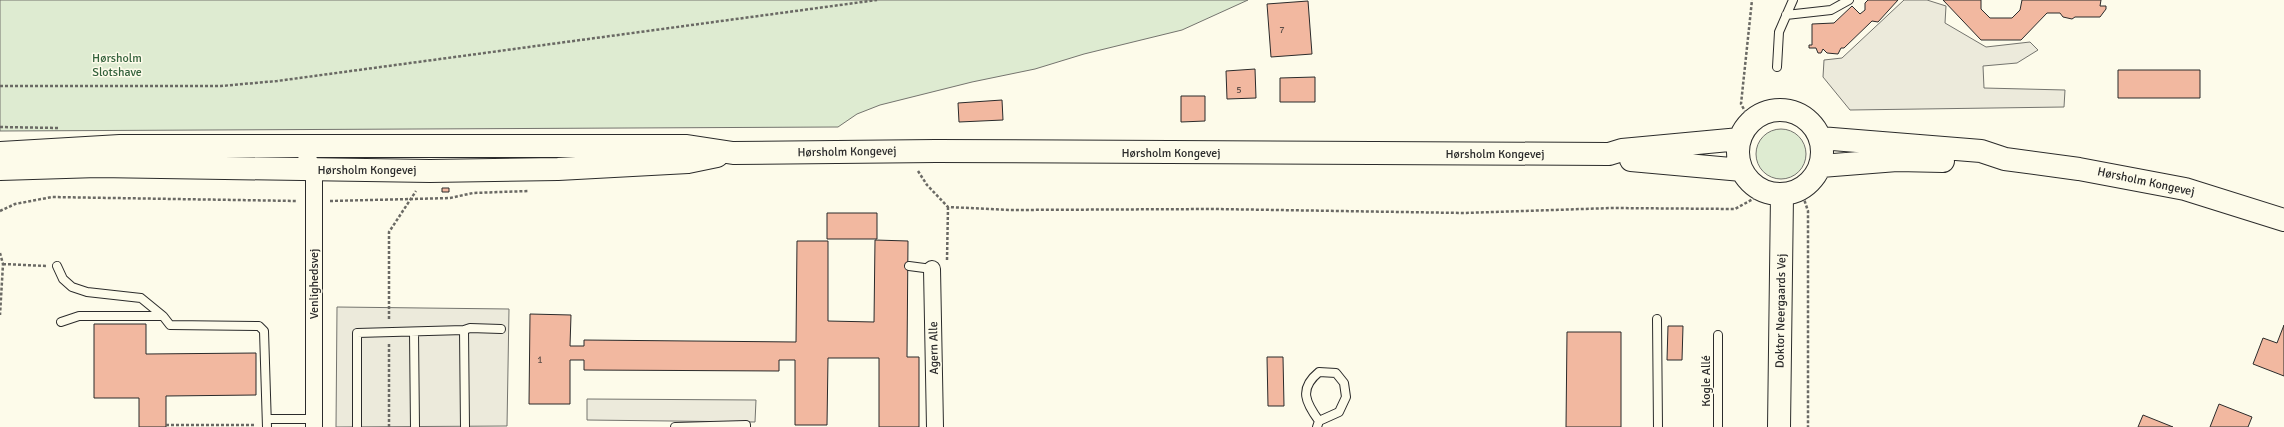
<svg xmlns="http://www.w3.org/2000/svg" width="2284" height="427" viewBox="0 0 2284 427" font-family="Signika,sans-serif">
	<style>
		.green { fill: #deebd1; stroke: #74746e }
		.parking { fill: #eceadb; stroke: #74746e }
		.building { fill: #f2b8a0; stroke: #2b2b2b }
		.lines { fill: none; stroke-linecap: round; stroke-linejoin: round }
		.lane-casing { stroke: #2b2b2b; stroke-width: 10 }
		.street-casing { stroke: #2b2b2b; stroke-width: 18 }
		.secondary-casing { stroke: #2b2b2b; stroke-width: 24 }
		.path { stroke: #6a6964; stroke-width: 2.5; stroke-dasharray: 3 2; stroke-linecap: butt }
		.lane { stroke: #fdfbea; stroke-width: 8 }
		.street { stroke: #fdfbea; stroke-width: 16 }
		.secondary { stroke: #fdfbea; stroke-width: 22 }
		.labels { text-anchor: middle; dominant-baseline: central; stroke-width: 3; stroke-linejoin: round; paint-order: stroke }
		.number-label { font-size: 10px; fill: #5d4e48 }
		.park-label { font-size: 12px; fill: #34623c; stroke: #fdfbea }
		.street-label { font-size: 12px; fill: #2b2b2b; stroke: #fdfbea }
	</style>
	<rect width="100%" height="100%" fill="#fdfbea"/>
	<path class="green" d="M0 0H1248L1182 30 1084 54 1035 69 972 82 880 105 857 114 838 127 0 131Z
		M1756 154a25 25 0 1 1 50 0a25 25 0 1 1-50 0Z"/>
	<path class="parking" d="M1904 0H1927L1946 6 1945 23 1986 47 2030 42 2038 50 2017 63 1983 66 1984 88 2065 90 2064 107 1850 110 1823 77 1824 60 1842 58Z
		M337 307 509 309 507 426 336 427Z
		M587 399 756 400 755 422 587 420Z"/>
	<path class="building" d="M1868 0H1898L1878 22 1872 21 1844 48H1841L1838 54 1827 53 1823 49 1821 53H1818L1816 48H1809V45H1812V24L1834 23 1852 6 1860 14 1865 10V3Z
		M1943 0H1981V9L1990 18H2012L2020 10 2022 0H2101L2100 6H2106V9L2100 17H2075L2072 19 2063 17 2060 13H2047L2021 40H1981Z
		M1308 1 1312 54 1271 57 1267 4Z
		M1255 69 1256 98 1227 99 1226 71Z
		M2118 70H2200V98H2118Z
		M1315 77V102H1280V78Z
		M1181 96H1205V121L1181 122Z
		M1002 100 1003 120 959 122 958 103Z
		M442 188H449V192H442Z
		M827 213H877V239H827Z
		M875 240 908 241 907 357H919V427H879V358H828L827 425H795V360H779V371L584 370V360H570V404H529L530 314 571 315 570 346H584V340L796 342 797 241H828V321L874 322Z
		M94 324H146V354L256 353V395L166 396V427H139V398H94Z
		M2284 325V376L2253 364 2263 338 2277 343Z
		M1668 326H1683L1682 360H1667Z
		M1567 332H1621V427H1566Z
		M1267 357H1283L1284 406H1268Z
		M2219 404 2252 417 2248 427H2210Z
		M2143 415 2173 427H2138Z"/>
	<g class="lines">
		<defs>
			<path id="lane" d="M1786 15 1831 10 1849 0
				M1777 67 1779 32 1793 0
				M57 266 63 279 72 287 87 292 141 298 163 316
				M909 266 932 269
				M1657 319 1658 427
				M61 322 79 316H163L170 325 259 326 264 331 267 427
				M464 330 470 328 501 329
				M414 332 415 427
				M1718 335V427
				M267 419H314
				M357 427V333L464 330 465 427
				M675 427 746 425V427
				M1317 427 1319 421C1306 403 1298 389 1319 372L1336 373 1344 383 1346 397 1339 412 1319 421"/>
			<path id="street" d="M301 145 314 170V427
				M932 269 935 427"/>
			<path id="secondary" d="M1738 152a42 42 0 1 1 84 0a42 42 0 1 1-84 0Z
				M1820 138 1981 151 2005 159 2079 169 2185 189 2284 220
				M0 153 120 146H687L733 153 936 151 1609 154 1622 150 1740 139
				M1631 160 1742 170
				M1821 166 1897 160 1943 161
				M0 169 98 166 430 171 558 169 688 162 717 156
				M1779 427 1782 195"/>
		</defs>
		<use href="#lane" class="lane-casing"/>
		<use href="#street" class="street-casing"/>
		<use href="#secondary" class="secondary-casing"/>
		<path class="path" d="M0 86H221L277 81 877 0
			M1751 122 1741 104 1752 0
			M0 127 60 128
			M918 171 927 185 948 207 1010 210 1215 209 1464 213 1612 208 1735 209 1762 194
			M1803 196 1808 211V427
			M330 201 450 198 473 193 528 191
			M0 211 15 204 52 197 297 201
			M0 253 3 264 0 315
			M947 260 948 207
			M3 264 46 266
			M389 319V232L416 191
			M166 425H256
			M389 427V344"/>
		<use href="#lane" class="lane"/>
		<use href="#street" class="street"/>
		<use href="#secondary" class="secondary"/>
	</g>
	<g class="labels">
		<g class="number-label">
			<text x="1282" y="30">7</text>
			<text x="1239" y="90">5</text>
			<text x="540" y="360">1</text>
		</g>
		<g class="park-label">
			<text x="117" y="58">Hørsholm<tspan x="117" dy="14">Slotshave</tspan></text>
		</g>
		<g class="street-label">
			<text transform="translate(847 152) rotate(-1)">Hørsholm Kongevej</text>
			<text x="1171" y="153">Hørsholm Kongevej</text>
			<text x="1495" y="154">Hørsholm Kongevej</text>
			<text x="367" y="170">Hørsholm Kongevej</text>
			<text transform="translate(2146 182) rotate(12)">Hørsholm Kongevej</text>
			<text transform="translate(314 284) rotate(-90)">Venlighedsvej</text>
			<text transform="translate(1781 311) rotate(-89)">Doktor Neergaards Vej</text>
			<text transform="translate(934 348) rotate(-91)">Agern Alle</text>
			<text transform="translate(1706 381) rotate(-90)">Kogle Allé</text>
		</g>
	</g>
</svg>
